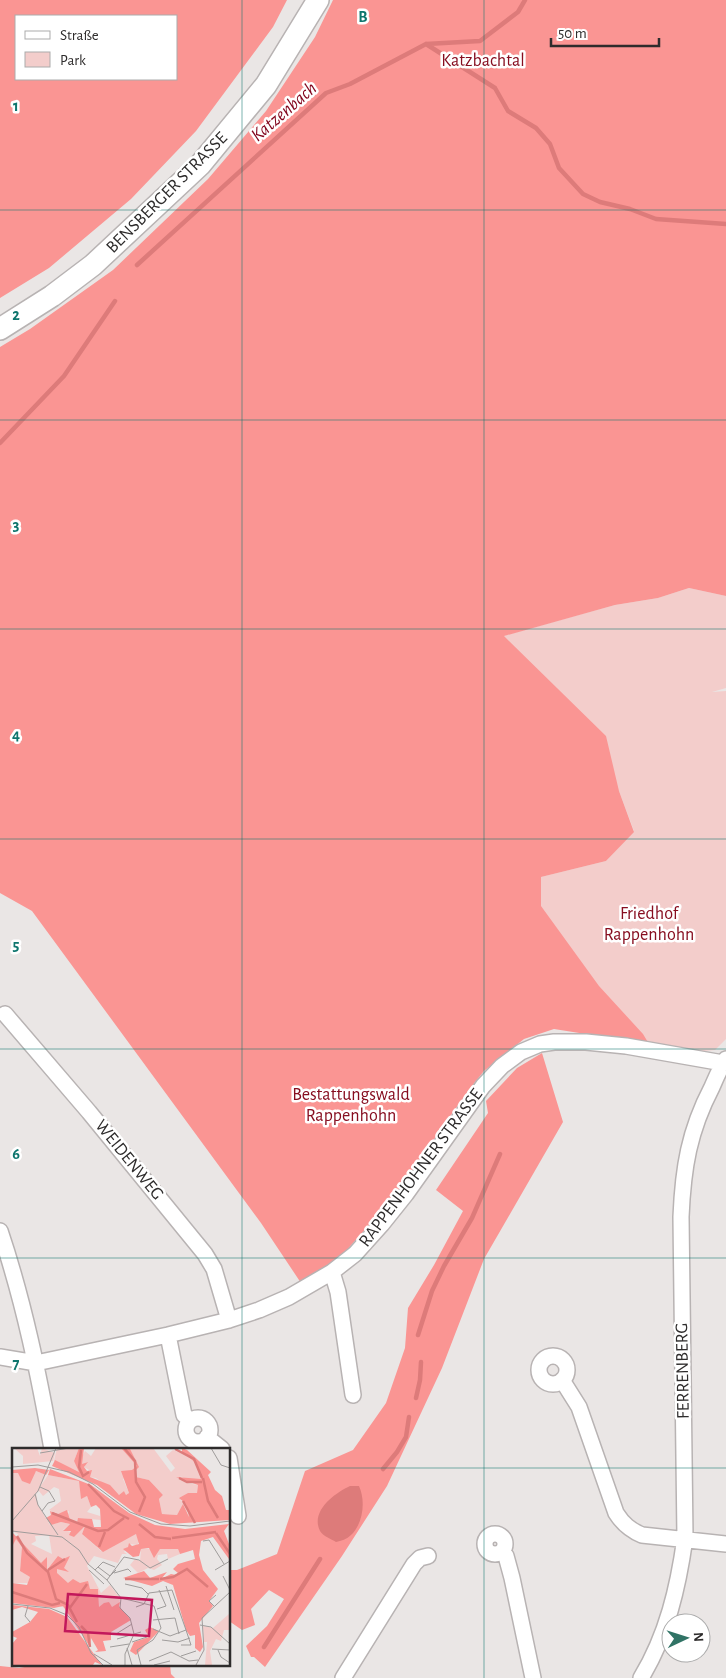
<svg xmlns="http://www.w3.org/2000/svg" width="726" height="1678" viewBox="0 0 726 1678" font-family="'Alegreya Sans',sans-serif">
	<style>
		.green { fill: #f3cdcb }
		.forest { fill: #fa9593; fill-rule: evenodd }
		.water { fill: #dd7b7a }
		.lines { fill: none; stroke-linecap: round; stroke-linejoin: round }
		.stream { stroke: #dd7b7a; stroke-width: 4.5 }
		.street-casing { stroke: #b8b3b3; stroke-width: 18 }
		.secondary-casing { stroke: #b8b3b3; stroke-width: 24 }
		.street { stroke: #fff; stroke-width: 15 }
		.secondary { stroke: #fff; stroke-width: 21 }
		.grid { fill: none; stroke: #0f766e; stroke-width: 1; stroke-opacity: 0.55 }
		.labels { text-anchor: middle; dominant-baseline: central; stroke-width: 5; stroke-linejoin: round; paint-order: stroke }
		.park-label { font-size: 18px; fill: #870e20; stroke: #fff }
		.street-label { font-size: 18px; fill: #2e2c2c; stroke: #fff }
		.water-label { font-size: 19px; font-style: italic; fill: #81031b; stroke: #fff }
		.inset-river { fill: none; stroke: #dd7b7a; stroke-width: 2.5 }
		.inset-road { fill: none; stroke: #9f9c9b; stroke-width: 1 }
		.view { fill: #c2185b; fill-opacity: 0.15; stroke: #c2185b; stroke-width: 2.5 }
		.inset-edge { fill: none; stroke: #2e2c2c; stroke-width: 2.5 }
		.grid-label { font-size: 16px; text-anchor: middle; font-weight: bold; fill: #0f766e; stroke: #fff; stroke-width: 5; stroke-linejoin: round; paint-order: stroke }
	</style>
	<rect width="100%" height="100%" fill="#eae6e5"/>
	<path class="green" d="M689 588 726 596V688L712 692 726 691V1039L715 1050 703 1051 649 1044 602 994 541 907V877L606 861 634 831 619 791 503 636 615 605 658 598Z"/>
	<path class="forest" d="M0 0H287L273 27 196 131 131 199 49 268 0 298ZM176 16V79H16V16Z
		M333 0H726V596L689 588 658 598 615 605 504 636 606 736 619 791 634 832 606 861 541 877V906L599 986 643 1034 649 1044 554 1029 524 1039 484 1071 468 1091 393 1198 346 1251 329 1266 301 1283 261 1223 32 911 0 893V347L30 329 113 270 208 179 266 111 315 37Z
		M542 1053 563 1122 484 1259 442 1368 387 1486 342 1556 265 1667 254 1657H251L246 1646 267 1626 284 1599 269 1590 251 1609 255 1625 242 1630 229 1621V1570H237L277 1554 305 1471 353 1450 386 1403 405 1348 408 1308 434 1265 463 1211 436 1190 488 1113 486 1101 517 1068Z
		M41 1664H170L171 1674 175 1678H0V1666L19 1668Z"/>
	<path class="water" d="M350 1486H359C366 1501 363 1524 351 1535 347 1539 341 1541 336 1542 331 1539 323 1536 320 1531 310 1511 335 1493 350 1486Z"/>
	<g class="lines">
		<path class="stream" d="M426 44 495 88 508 111 536 128 550 144 559 168 583 194 600 202 630 209 656 219 726 224
			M137 265 326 93 350 84 426 44 480 41 518 12 525 0
			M0 443 64 376 115 301
			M418 1335 432 1291 444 1266 472 1218 500 1154
			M416 1398 420 1380 421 1362
			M383 1469 397 1452 406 1437 409 1417
			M264 1647 320 1559"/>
		<defs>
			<path id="street" d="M5 1014 89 1112 205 1254 214 1269 229 1320
				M0 1231C24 1302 39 1376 52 1449
				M332 1272 338 1292 353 1395
				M168 1335 184 1415 190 1420
				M539 1370a14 14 0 1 1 28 0a14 14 0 1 1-28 0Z
				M0 1357 36 1363 168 1335 229 1320 259 1310 289 1297 332 1272 355 1254 382 1224 406 1194 483 1086 502 1066 521 1052 540 1044 554 1042H586L626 1046 723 1063
				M562 1380 579 1407 616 1513C623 1524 630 1530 642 1535L726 1544
				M186 1430a12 12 0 1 1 24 0a12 12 0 1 1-24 0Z
				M207 1437 222 1449
				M229 1458 238 1516
				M485 1544a10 10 0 1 1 20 0a10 10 0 1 1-20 0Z
				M502 1551 506 1556 512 1578 533 1678
				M343 1678 414 1564 420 1558 428 1556
				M641 1678C667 1635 678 1588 685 1538L681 1217C683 1168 689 1131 712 1087 716 1078 720 1068 726 1059"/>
			<path id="secondary" d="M0 329 52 296 93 265 200 165 266 85 318 0"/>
		</defs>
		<use href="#street" class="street-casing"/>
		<use href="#secondary" class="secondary-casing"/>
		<use href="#street" class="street"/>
		<use href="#secondary" class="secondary"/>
	</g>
	<path class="grid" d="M242 0V1678M484 0V1678M0 210H726M0 420H726M0 629H726M0 839H726M0 1049H726M0 1258H726M0 1468H14M229 1468H726"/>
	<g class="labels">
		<g class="park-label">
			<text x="483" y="61">Katzbachtal</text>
			<text x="649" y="914">Friedhof<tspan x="649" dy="21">Rappenhohn</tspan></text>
			<text x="351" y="1095">Bestattungswald<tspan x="351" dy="21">Rappenhohn</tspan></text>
		</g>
		<g class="street-label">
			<text transform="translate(167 193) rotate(-45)">BENSBERGER STRASSE</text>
			<text transform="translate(129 1160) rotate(51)">WEIDENWEG</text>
			<text transform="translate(421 1168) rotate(-53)">RAPPENHOHNER STRASSE</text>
			<text transform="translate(683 1371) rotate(-91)">FERRENBERG</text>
		</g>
		<g class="water-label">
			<text transform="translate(284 112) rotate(-41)">Katzenbach</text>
		</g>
	</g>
	<g transform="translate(12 1448)">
		<rect width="218" height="218" fill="#eae6e5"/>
		<path d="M2 0H25L28 8 30 0 43 5 41 13 11 16V8ZM45 0H67L62 13 68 24 42 13ZM84 0H109L124 17 123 11 113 0H141L159 24 163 20 154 8 161 2 179 9 186 19 189 31 178 33 168 28 175 35 186 37 185 45H176L168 52 174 56 178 69 171 57 165 67 150 66 147 51 151 47 137 32 124 29 125 18 111 31 117 45 114 47 112 43 107 47 84 30 78 29 79 23 72 19 75 14 70 17 69 11 73 3 79 8ZM24 23 34 27 28 39 36 27 67 33 70 50 75 48 79 59 75 64 88 68 89 72 67 70 65 75 55 70 57 63 46 66 37 62 49 53 47 41 42 39 31 48 27 43 24 45 26 57 38 77 49 74 58 76 51 82 59 84 62 89 73 78 70 86 89 103 124 86 128 92 125 97 118 96 112 104 115 106H110L106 115 82 108 75 118 89 145 98 137 108 150 107 160 99 159 97 154 87 160 86 141H78L77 138 56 161 27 151 10 101 8 123 18 129V135H0V99L4 90 8 97 6 86 0 83V25H6L18 31ZM37 87 40 106 19 96 24 93 23 88ZM160 100 166 101 168 106 156 111 155 106 146 107 145 111 150 117 142 122 136 120 126 125 118 117 123 111 128 113 129 101H140L143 107 148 101ZM217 166V182H212L209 193 204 191 198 203 200 217H193L195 194H192L191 178 201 180Z" fill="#f3cdcb" fill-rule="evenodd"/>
		<path d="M67 0H72L70 16 76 14 72 19 75 23 80 22 78 29 98 37 107 47 112 43 114 47 117 45 109 23 120 22 125 18 109 0 118 1 127 19 123 23 124 29 137 32 151 47 147 51 150 66 165 67 171 56 177 69 174 56 167 50 176 45H185L186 37 164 29 189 31 184 15 170 4V0L175 2 199 24 196 27 203 42 210 48 214 62H217V72L158 76 124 66 85 37 40 18 43 12 67 24 62 13ZM23 20 37 22 34 27 24 23 18 36 10 33 6 25H0V22ZM38 21 79 37 117 65 143 77 173 81 217 76 212 83 217 96V111L201 89 189 93 187 107 191 122 206 141 197 153 201 158 187 175 191 199 188 204 183 200V187L178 188 174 182 161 137 151 133 140 138 111 130 132 123 138 130 155 124 149 131 159 126 164 127 166 125 161 121 166 116 183 111 181 102 168 106 166 101H148L142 110 137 100 129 101 127 108 121 109 111 101 116 99 117 95 120 98 127 96 124 86 91 104 70 86 73 78 62 89 57 87 59 83H51L58 76 49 74 39 77 34 70 39 67 38 63 46 66 55 62 58 72 65 75 66 70 80 71 82 79H89L88 61 84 57 79 59 75 48 69 51 67 33 36 27ZM0 84 29 115 35 109V122L46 108 51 111 58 108 52 120 57 124 45 121V125L56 135 61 131 68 135 76 133 78 141H86L87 159 92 155 97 154 100 159 108 154 107 158 119 172 99 184V192L91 193 94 203 83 204 86 202 79 190 78 199 51 158 42 160 0 155V135L15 137 18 129 8 123 10 99 4 91 0 99ZM0 157 37 161 55 169 90 217 83 214 81 217H0V196L5 190 0 188V184L18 174 26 164 10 159 0 162ZM138 179 147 183 124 207 118 203 122 194 137 189 133 182Z" fill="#fa9593"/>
		<path class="inset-river" d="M112 0 123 13 124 34 133 49 127 64M163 1 182 11 190 30M69 2 67 19 71 28 77 24M167 30 175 34H190M191 30 196 53 206 70M76 36 102 63 117 71M171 53 183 75M40 65 86 83 96 82 112 70M127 76 143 89 159 91M204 85 218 106M5 88 15 105 36 124 44 151 56 157 65 174M160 90 204 84M87 99 93 84M36 122 53 111M113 131H147M148 131 161 129 175 121 196 139M0 144 40 157 48 155M57 161 75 136M69 178 76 185 78 199"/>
		<path class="inset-road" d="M199 0 209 17 218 20M28 5 57 0M0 19 26 17 57 24 81 36 118 64 149 76 178 78 218 73M28 39 37 43 43 53 36 55 30 63M23 46 26 57 46 87M0 73 26 43 44 0M0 83 50 89 67 102 76 116 95 132 109 150 142 158 149 180 141 192 125 202 129 217M191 93 197 92 212 116M86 119 98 128 104 122M77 122 92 136M83 122 91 114 103 119M203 122 218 113M102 125 116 121 119 124M211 128 218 142M95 132 112 109 127 112 138 120 156 111M113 136 130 140 136 146M154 138 162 162M109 150 108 160 118 170 122 186 113 206V217M0 156 38 160 55 167 67 179 79 205 91 217M16 158 13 168 18 174M202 158 197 153 204 147M124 159 132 156 137 145 160 142 174 182M145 161 154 158 147 142M141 172 163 170 167 186M188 177 199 179 218 196M141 181 158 188 174 182M104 186 120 176M105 191 129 184M150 192 166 194 178 190M120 194 135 189M169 197H179L174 182M98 199 117 196M115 200 120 217M200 201 218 202M206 202 209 209 218 215M82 206 100 217M169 208 184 203M137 213 159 204 177 213 186 212M142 217 158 213M184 217 192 202 190 170 218 144"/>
		<path class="view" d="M56 146 140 152 137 188 53 183Z"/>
		<rect width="218" height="218" class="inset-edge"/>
	</g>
	<g class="grid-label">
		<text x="363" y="22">B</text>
		<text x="16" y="111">1</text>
		<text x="16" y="320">2</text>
		<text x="16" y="530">3</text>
		<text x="16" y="740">4</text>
		<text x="16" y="950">5</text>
		<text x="16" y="1159">6</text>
		<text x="16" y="1369">7</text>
	</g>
	<rect x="15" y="15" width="162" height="65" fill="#ffffff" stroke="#ababab"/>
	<rect x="25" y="31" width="25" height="8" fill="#ffffff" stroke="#ababab"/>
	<text x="60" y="40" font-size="15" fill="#2e2c2c">Straße</text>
	<rect x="25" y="52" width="25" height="15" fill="#f3cdcb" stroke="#ababab"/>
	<text x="60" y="65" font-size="15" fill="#2e2c2c">Park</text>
	<g transform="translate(686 1638) rotate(86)"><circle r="24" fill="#ffffff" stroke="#ababab"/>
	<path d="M0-4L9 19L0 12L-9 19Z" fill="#307365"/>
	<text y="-8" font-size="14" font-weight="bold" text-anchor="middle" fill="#2e2c2c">N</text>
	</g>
	<path d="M551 38v8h108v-8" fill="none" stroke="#2e2c2c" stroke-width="2.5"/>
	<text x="558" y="38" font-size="15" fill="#2e2c2c" stroke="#ffffff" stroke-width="4" paint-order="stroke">50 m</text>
</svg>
